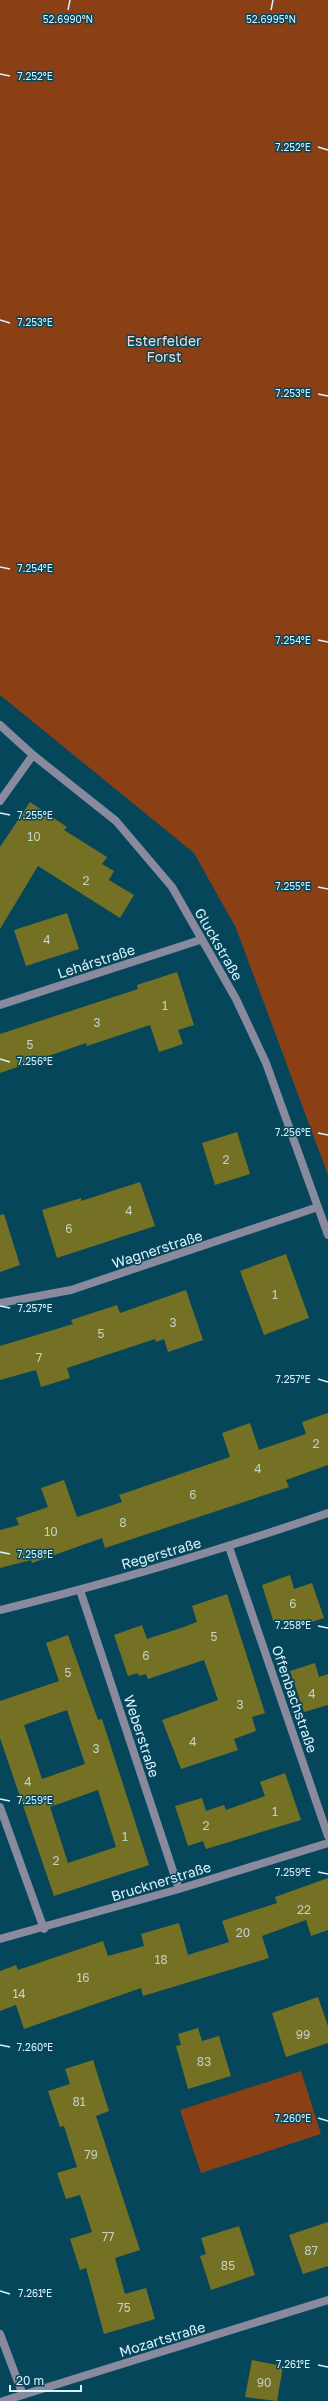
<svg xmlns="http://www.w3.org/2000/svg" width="328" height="2401" viewBox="0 0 328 2401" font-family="'Golos Text',sans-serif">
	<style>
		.green { fill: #8b3f15 }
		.building { fill: #757124; fill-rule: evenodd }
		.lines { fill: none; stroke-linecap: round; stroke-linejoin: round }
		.minor { stroke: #8a8a9f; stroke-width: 8 }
		.ticks { fill: none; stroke: #dbf2fc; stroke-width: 1.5 }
		.labels { text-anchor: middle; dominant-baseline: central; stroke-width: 3; stroke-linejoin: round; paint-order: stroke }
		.number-label { font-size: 12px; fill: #c2d2c6 }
		.park-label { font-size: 14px; fill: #f7d9cb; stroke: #05465b }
		.street-label { font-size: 14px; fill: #dbf2fc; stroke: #05465b }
		.ticks-label { font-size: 10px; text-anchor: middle; fill: #dbf2fc; stroke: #05465b; stroke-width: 3; stroke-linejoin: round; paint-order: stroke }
	</style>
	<rect width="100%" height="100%" fill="#05465b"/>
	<path class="green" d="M0 0H328V1175L236 928 194 853 0 695Z
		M301 2071 321 2134 201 2173 180 2110Z"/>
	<path class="building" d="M30 802 67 827 64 830 107 857 102 864 114 871 109 880 134 895 120 918 38 866 0 929V847Z
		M67 913 79 949 26 966 14 930Z
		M177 972 194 1025 178 1030 183 1044 159 1052 150 1025 87 1046 86 1043 0 1073V1034L138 989 137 985Z
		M237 1132 250 1174 215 1185 202 1143Z
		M140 1182 155 1226 57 1258 42 1210 81 1198V1201Z
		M4 1214 20 1265 0 1272V1215Z
		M286 1254 309 1318 264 1335 240 1271Z
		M186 1290 203 1340 168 1352 164 1339 156 1342 155 1339 67 1368 70 1378 41 1387 36 1370 0 1380V1346L73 1324 71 1320 117 1305 120 1313Z
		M328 1413V1465L286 1480 289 1487 105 1548 102 1538 32 1563 31 1560 0 1568V1530L19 1525 16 1518 48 1507 41 1488 64 1480 77 1517 122 1502 119 1495 230 1457 222 1433 250 1423 259 1450 306 1434 302 1422Z
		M290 1575 294 1589 312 1583 324 1618 287 1630 284 1620 274 1623 262 1585Z
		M227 1594 265 1713 252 1717 256 1731 234 1739 238 1750 181 1769 162 1720 218 1700 204 1660 148 1679 146 1674 139 1676 138 1673 128 1676 114 1635 142 1625 147 1639 184 1627 197 1622 192 1606Z
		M68 1635 98 1720 102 1719 149 1865 54 1896 0 1738V1701L59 1681 46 1643ZM67 1710 85 1764 42 1779 24 1725ZM98 1790 116 1847 68 1863 50 1807Z
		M315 1663 319 1677 328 1674V1705L304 1712 290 1671Z
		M285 1773 301 1820 206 1849 203 1841 188 1846 175 1806 202 1798 206 1811 224 1805 226 1810 265 1796 260 1782Z
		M328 1878V1930L311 1936 306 1920 262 1936 269 1958 143 1996 141 1988 24 2029 16 2005 0 2011V1971L16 1965 18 1970 103 1941 108 1956 144 1946 141 1934 179 1923 188 1955 229 1942 222 1921 277 1903 275 1897Z
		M318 1997 328 2026V2043L286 2057 272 2013Z
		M198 2028 202 2041 219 2036 231 2076 188 2089 176 2046 181 2045 178 2034Z
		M93 2060 109 2111 96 2116 140 2250 115 2258 125 2294 146 2288 155 2319 104 2334 86 2268 80 2270 70 2239 92 2232 80 2195 66 2199 57 2173 77 2167 64 2126 60 2127 48 2091 70 2084 65 2069Z
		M328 2222V2266L303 2274 289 2235Z
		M239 2226 255 2275 211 2290 200 2256 206 2254 201 2238Z
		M252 2360 283 2366 277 2401 245 2397Z"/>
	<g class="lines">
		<path class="minor" d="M0 725 33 755 116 821 172 887 236 999 266 1063 328 1235
			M0 801 33 755
			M0 1005 200 940
			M0 1303 71 1290 318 1207
			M229 1547 328 1836
			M80 1590 179 1889
			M0 1610C111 1583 220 1550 328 1513
			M0 1807 44 1929
			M0 1939 179 1889 328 1843
			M0 2334 23 2395
			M3 2401 328 2300"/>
	</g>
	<path class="ticks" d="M68 10 70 0M271 10 273 0M0 74 10 76M318 147 328 150M0 320 10 323M318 394 328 396M0 567 10 569M318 640 328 642M0 813 10 815M318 887 328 889M0 1059 10 1062M318 1133 328 1135M0 1306 10 1308M318 1379 328 1382M0 1552 10 1554M318 1626 328 1628M0 1799 10 1801M318 1872 328 1874M0 2045 10 2047M318 2118 328 2121M0 2291 10 2294M318 2365 328 2367"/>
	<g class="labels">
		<g class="number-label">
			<text x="34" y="836">10</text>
			<text x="86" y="880">2</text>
			<text x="47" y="939">4</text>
			<text x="165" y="1005">1</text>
			<text x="97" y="1022">3</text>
			<text x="30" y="1044">5</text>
			<text x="226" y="1159">2</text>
			<text x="129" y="1210">4</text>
			<text x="69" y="1228">6</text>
			<text x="275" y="1294">1</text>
			<text x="173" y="1322">3</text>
			<text x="101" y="1333">5</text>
			<text x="39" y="1357">7</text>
			<text x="316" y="1443">2</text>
			<text x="258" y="1468">4</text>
			<text x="193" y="1494">6</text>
			<text x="123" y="1522">8</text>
			<text x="51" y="1531">10</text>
			<text x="293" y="1603">6</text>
			<text x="214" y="1636">5</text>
			<text x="146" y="1655">6</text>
			<text x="68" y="1672">5</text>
			<text x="312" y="1693">4</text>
			<text x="240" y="1704">3</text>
			<text x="193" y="1741">4</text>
			<text x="96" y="1748">3</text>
			<text x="28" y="1781">4</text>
			<text x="275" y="1811">1</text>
			<text x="206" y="1825">2</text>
			<text x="125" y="1836">1</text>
			<text x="56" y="1860">2</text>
			<text x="304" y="1909">22</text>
			<text x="243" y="1932">20</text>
			<text x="161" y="1959">18</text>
			<text x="83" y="1977">16</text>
			<text x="19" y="1993">14</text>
			<text x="303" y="2034">99</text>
			<text x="204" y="2061">83</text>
			<text x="79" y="2101">81</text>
			<text x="91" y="2154">79</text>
			<text x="108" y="2236">77</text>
			<text x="311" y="2250">87</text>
			<text x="228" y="2265">85</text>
			<text x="124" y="2307">75</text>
			<text x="264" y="2382">90</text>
		</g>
		<g class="park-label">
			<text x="164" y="340">Esterfelder<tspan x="164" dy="16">Forst</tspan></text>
		</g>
		<g class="street-label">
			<text transform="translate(219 944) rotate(60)">Gluckstraße</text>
			<text transform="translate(96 961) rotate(-18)">Lehárstraße</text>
			<text transform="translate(157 1249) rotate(-18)">Wagnerstraße</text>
			<text transform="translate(161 1553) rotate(-16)">Regerstraße</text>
			<text transform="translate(295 1699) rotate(71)">Offenbachstraße</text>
			<text transform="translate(142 1736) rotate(72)">Weberstraße</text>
			<text transform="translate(161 1881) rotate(-17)">Brucknerstraße</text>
			<text transform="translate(162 2339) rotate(-17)">Mozartstraße</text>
		</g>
	</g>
	<g class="ticks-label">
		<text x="68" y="23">52.6990°N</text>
		<text x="271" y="23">52.6995°N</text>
		<text x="35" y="80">7.252°E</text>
		<text x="293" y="151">7.252°E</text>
		<text x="35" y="326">7.253°E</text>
		<text x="293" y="397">7.253°E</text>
		<text x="35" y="572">7.254°E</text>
		<text x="293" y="644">7.254°E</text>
		<text x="35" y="819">7.255°E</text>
		<text x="293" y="890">7.255°E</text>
		<text x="35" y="1065">7.256°E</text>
		<text x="293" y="1136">7.256°E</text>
		<text x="35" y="1312">7.257°E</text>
		<text x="293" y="1383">7.257°E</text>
		<text x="35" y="1558">7.258°E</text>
		<text x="293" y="1629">7.258°E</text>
		<text x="35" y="1804">7.259°E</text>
		<text x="293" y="1876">7.259°E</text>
		<text x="35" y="2051">7.260°E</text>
		<text x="293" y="2122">7.260°E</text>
		<text x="35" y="2297">7.261°E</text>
		<text x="293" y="2368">7.261°E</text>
	</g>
	<path d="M10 2385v6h71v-6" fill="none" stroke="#dbf2fc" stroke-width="2"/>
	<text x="16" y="2385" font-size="12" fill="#dbf2fc" stroke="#05465b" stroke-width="3" paint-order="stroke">20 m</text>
</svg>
